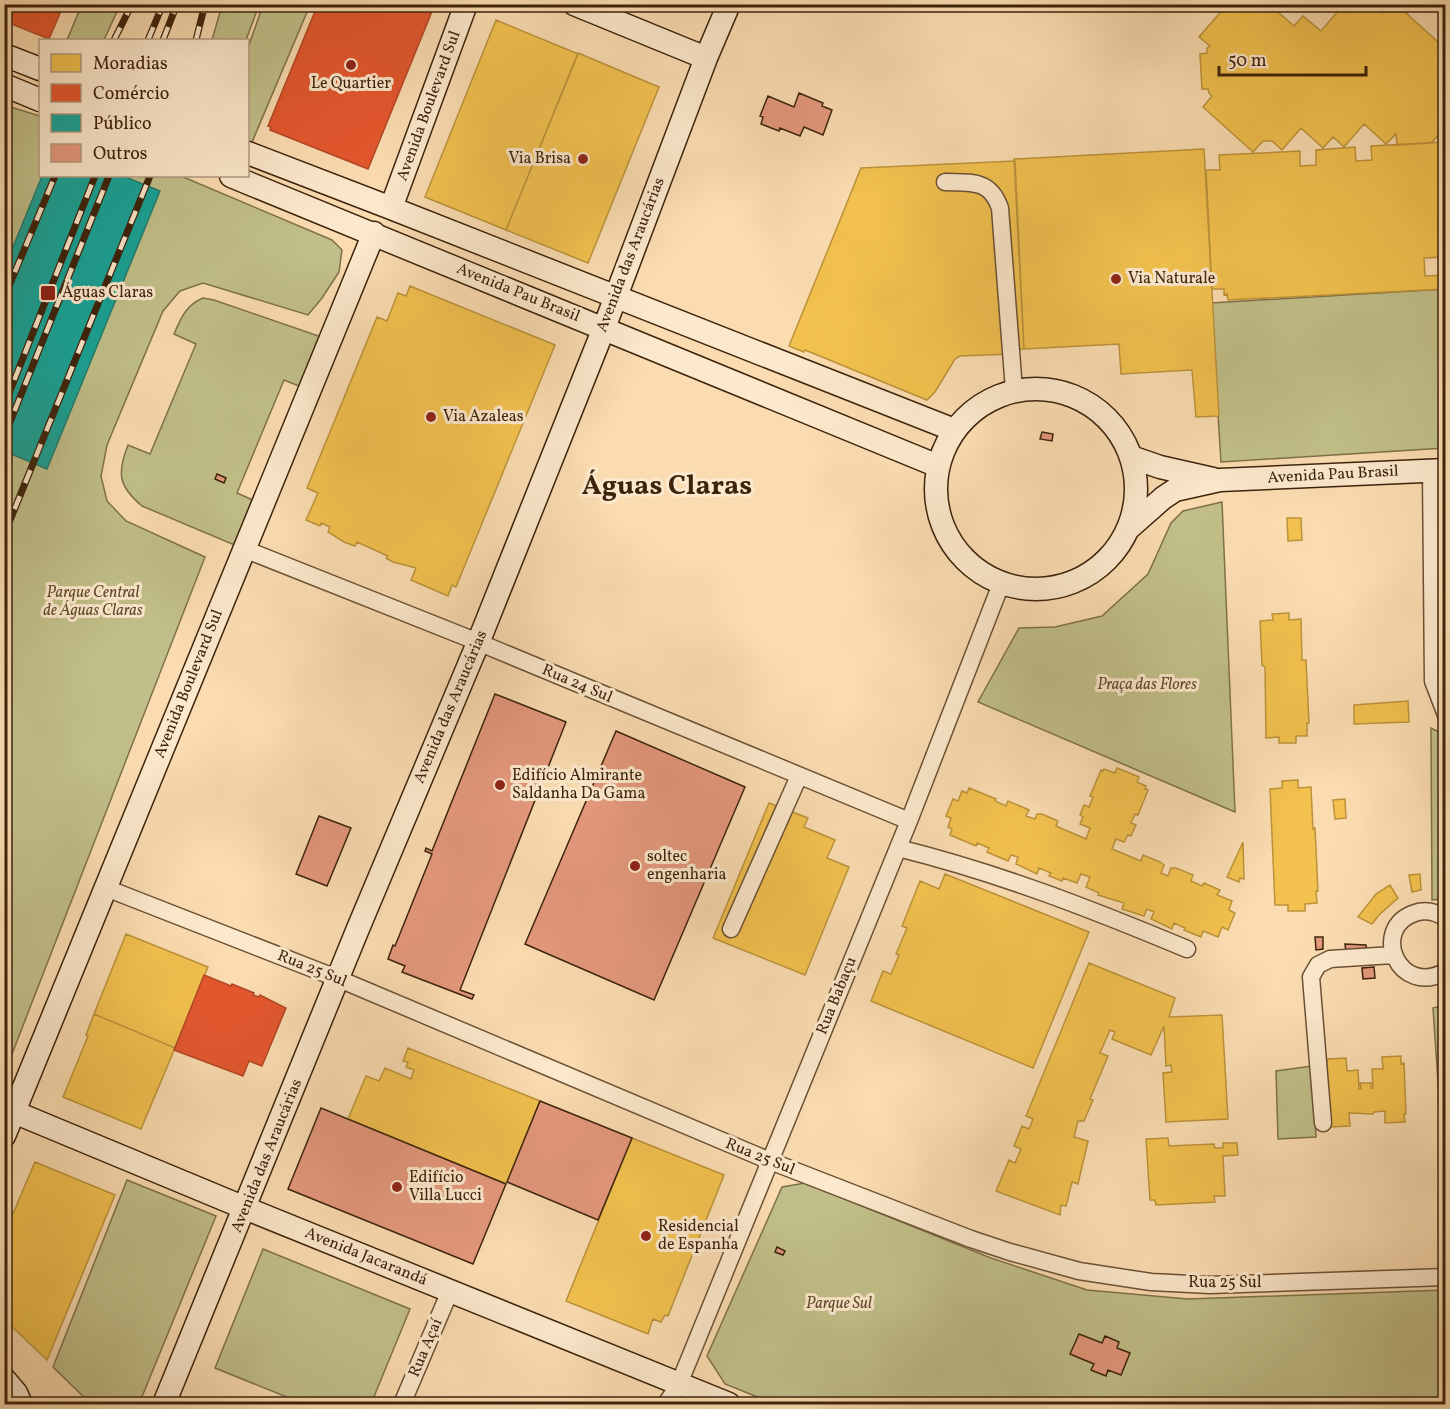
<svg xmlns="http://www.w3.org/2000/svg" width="1450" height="1409" viewBox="0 0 1450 1409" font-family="Vollkorn,serif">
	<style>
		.green { fill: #c1bf89; stroke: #7f714a; stroke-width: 1.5 }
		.homes { fill: #f2c14e; stroke: #bc923a; stroke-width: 1.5 }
		.shops { fill: #e4572e; stroke: #b24724; stroke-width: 1.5 }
		.public { fill: #17a398; stroke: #227d6e; stroke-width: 1.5 }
		.building { fill: #e4987c; stroke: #3d230c; stroke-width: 1.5 }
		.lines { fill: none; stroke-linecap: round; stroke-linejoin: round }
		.street-casing { stroke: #6c5135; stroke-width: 19 }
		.secondary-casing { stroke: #3d230c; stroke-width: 25 }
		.street { stroke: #fce8cc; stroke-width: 16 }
		.secondary { stroke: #fce8cc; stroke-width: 22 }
		.rail-casing { stroke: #3d230c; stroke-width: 7 }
		.rail { stroke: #fce8cc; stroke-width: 4.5; stroke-dasharray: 14; stroke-linecap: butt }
		.poi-dot { fill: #8f2418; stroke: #fce8cc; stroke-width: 2 }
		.labels { text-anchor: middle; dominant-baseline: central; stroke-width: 6; stroke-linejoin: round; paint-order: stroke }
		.poi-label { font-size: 16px; fill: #3d230c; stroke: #fce8cc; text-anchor: start }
		.street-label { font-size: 16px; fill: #3d230c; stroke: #fce8cc }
		.park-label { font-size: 16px; font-style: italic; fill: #5e4a2b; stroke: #fce8cc }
		.town-label { font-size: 28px; font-weight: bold; fill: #3d230c; stroke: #fce8cc }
	</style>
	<rect width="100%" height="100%" fill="#fadcb0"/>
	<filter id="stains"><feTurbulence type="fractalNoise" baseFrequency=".00333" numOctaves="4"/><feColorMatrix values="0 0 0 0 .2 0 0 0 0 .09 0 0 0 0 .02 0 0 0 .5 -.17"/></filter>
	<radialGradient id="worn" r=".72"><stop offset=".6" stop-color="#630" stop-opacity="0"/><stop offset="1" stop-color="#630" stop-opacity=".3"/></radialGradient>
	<path class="green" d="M82 4 120 5 104 40H67Z
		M222 5H259L246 40H212Z
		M263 5H310L250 147 248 146V48Z
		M4 105 40 116V176H181L332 240 342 250 339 272 322 298 308 315 203 283 180 291 163 311 107 445 101 476 107 501 126 521 205 557 5 1072Z
		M1445 289V448L1221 462 1211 303Z
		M203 298 214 300 330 340 309 390 284 380 237 493 262 504 244 549 142 506C118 486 117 473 128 445L150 454 196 344 174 334C181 318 186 305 203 298Z
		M1222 502 1235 812 978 702 1019 628 1055 627 1102 616 1148 574 1171 523 1183 511Z
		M1431 728 1445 735V899L1432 900Z
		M1445 1005H1446L1445 1185 1433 1008Z
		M1312 1066 1316 1137 1278 1139 1276 1071Z
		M127 1180 216 1216 139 1404H91L53 1367Z
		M805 1183 991 1258 1087 1290 1188 1299 1445 1290V1404H775L725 1384 707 1356 782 1187Z
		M263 1249 410 1309 371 1404H304L215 1368Z"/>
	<path class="homes" d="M1344 4H1353L1359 10 1364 4H1374L1383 13 1391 4H1396L1446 49V127L1431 143 1397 145 1396 134 1386 144 1364 124 1344 147 1333 137 1323 148 1301 128 1282 150 1272 141H1263L1253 152 1203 107 1212 96 1209 93 1208 89H1202L1200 54 1207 53V48L1210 46 1199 37 1225 7 1270 5 1294 26 1303 16 1321 31Z
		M496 20 578 54 506 230 425 197Z
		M578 53 659 87 588 263 506 230Z
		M1444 142H1446V257L1424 258 1425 276 1446 275V289L1228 300 1227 294 1224 295V289H1212L1206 170H1220L1219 155 1300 151V166L1316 165V150L1355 147 1356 161 1372 160 1371 146Z
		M1204 149 1219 416 1196 417 1192 370 1121 374 1119 344 1024 349 1014 159Z
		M1015 161 1024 349 1010 350V354L960 356 955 359 935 392 927 400 805 350 804 352 789 346 861 168Z
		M410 286 555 345 456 587 452 585 448 596 411 580 416 568 393 562 386 558 388 556 357 542 355 546 344 542 328 532 330 527 321 523 320 526 306 520 318 493 307 488 377 317 387 321 398 293 406 296Z
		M1287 518H1301L1302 540 1288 541Z
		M1289 613V620L1301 619 1302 660H1306L1309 723H1307V736H1296V743H1279V737L1266 738 1265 667 1262 665 1260 621 1273 620 1272 614Z
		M1408 701 1409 722 1354 724V705Z
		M1117 768 1139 777 1137 782 1146 786 1145 789 1148 790 1138 815 1135 814 1131 823 1136 825 1131 836 1128 835 1124 842 1116 839 1112 849 1141 861 1143 855 1160 862 1164 865 1161 873 1168 876 1171 868H1176L1193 875 1191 881 1202 886 1204 883 1220 890 1217 895 1232 901 1229 910 1235 913 1228 930 1222 927 1218 937 1203 931 1201 937 1184 930 1185 928 1174 923 1172 929 1151 919 1154 912 1147 909 1144 916 1122 909 1124 903 1098 895 1099 893 1086 887 1090 877 1081 874 1077 883 1063 878 1062 881 1049 876 1051 873 1039 868 1037 874 1016 864 1018 857 1011 855 1008 861 987 852 989 848 977 843 976 846 950 835 952 829 948 827 951 818 946 816 953 799 958 801 962 791 967 793 969 788 996 799 995 801 1006 806 1008 801 1029 810 1026 816 1035 819 1037 814H1042L1058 821 1056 826 1086 839 1090 828 1080 824 1083 817 1080 815 1084 805 1089 807 1093 797 1090 796 1101 770 1103 771 1104 769 1115 773Z
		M1298 780V788L1311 787 1313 829 1315 828 1318 891H1316L1317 903 1305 904V911H1288V905H1275L1270 789 1282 788V781Z
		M1345 799 1346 818 1335 819 1333 800Z
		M769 803 808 818 804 827 835 840 827 858 849 867 805 975 713 938Z
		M1243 842 1244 879 1240 878 1239 882 1227 877Z
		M945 874 1089 932 1033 1068 871 1001 883 971 891 974 899 955 896 954 907 928 902 926 920 881 939 889Z
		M1420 874 1421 890 1412 892 1409 875Z
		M1390 885 1398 898 1379 915 1372 924 1358 917 1376 894Z
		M126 934 208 967 175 1048 94 1014Z
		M1089 963 1175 998 1169 1017 1222 1015 1228 1119 1166 1122 1163 1073 1172 1072 1171 1065 1166 1066 1164 1026 1151 1055 1112 1039 1115 1032 1110 1030 1100 1053 1108 1056 1090 1099 1093 1100 1084 1121H1078L1074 1137 1088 1141 1078 1184 1072 1182 1066 1206 1061 1205 1060 1215 996 1191 1009 1160 1015 1163 1021 1149 1014 1146 1022 1126 1029 1129 1033 1119 1026 1116Z
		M94 1014 175 1048 141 1129 63 1097 88 1036 86 1035Z
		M408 1048 540 1101 506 1184 348 1119 366 1076 379 1081 385 1068 411 1079 414 1070 406 1067 408 1062 403 1061Z
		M1401 1056V1064L1404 1063 1406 1114H1404L1405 1122 1385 1123V1111L1374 1112 1373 1114 1349 1113 1350 1126 1331 1127 1325 1068 1327 1067V1059L1346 1058 1347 1071 1358 1070 1359 1089H1361L1360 1083H1371V1088H1373L1372 1069H1383L1382 1057Z
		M632 1138 724 1175 668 1316 665 1315 661 1322 653 1319 648 1334 566 1301Z
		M1168 1138 1169 1146 1214 1144 1215 1148H1223V1143H1237L1238 1155 1223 1156 1225 1196H1214L1215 1202 1156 1205 1155 1200H1150L1146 1139Z
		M35 1162 115 1195 47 1360 4 1319V1235Z"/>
	<path class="shops" d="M4 4H64L49 39 4 21Z
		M318 4H435L368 169 270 130 271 127 268 126Z
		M204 975 231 986 232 984 254 993 253 995 259 997 260 995 286 1008 262 1066 249 1061 243 1076 174 1050Z"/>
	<path class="public" d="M42 176H123L160 191 47 469 4 451V269Z"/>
	<path class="building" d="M799 93 823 103 822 106 832 110 823 135 804 127 800 136 780 128 779 131 761 124 763 117 760 116 768 96 794 107Z
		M1042 432 1053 434 1052 441 1040 439Z
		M217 474 226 478 224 483 215 479Z
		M495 694 566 722 460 990 474 995 472 999 402 972 405 966 388 959 393 945 395 946 432 854 425 851 426 848 432 851Z
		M616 731 745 787 654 1000 525 944Z
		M319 816 351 828 327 886 296 874Z
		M1315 937H1323V949L1316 950Z
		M1345 944 1366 945 1367 952 1346 953Z
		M1374 967 1375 978 1363 979 1362 968Z
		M540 1101 632 1138 598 1220 507 1182Z
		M321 1108 506 1184 473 1264 288 1189Z
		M777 1247 785 1251 783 1255 775 1252Z
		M1079 1334 1102 1343 1105 1336 1119 1342 1117 1348 1130 1353 1121 1375 1108 1370 1106 1376 1091 1370 1094 1364 1070 1354Z"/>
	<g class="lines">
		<defs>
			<path id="street" d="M945 182C971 183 990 179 1000 208L1014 390
				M1431 471 1433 681 1446 715
				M244 549 468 638 909 821
				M898 848C999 873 1091 909 1187 949
				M106 888 339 979 770 1161 971 1239 1010 1252 1079 1271 1151 1282 1210 1285 1446 1277
				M1446 918C1436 912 1426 909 1415 913 1369 928 1399 999 1446 971
				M731 929 799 776
				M1323 1123 1311 977 1318 965 1330 959 1393 955
				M402 1404 450 1291
				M666 1404 679 1384 909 821 1001 584"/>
			<path id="secondary" d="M574 4 706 58
				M4 55 40 69
				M4 85 40 100
				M248 153 391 208 954 430
				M231 176 938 466
				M391 208 466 4
				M936 489a100 100 0 1 1 200 0a100 100 0 1 1-200 0Z
				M1131 457 1160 467 1213 479
				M1128 529 1163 498 1175 490 1220 480 1446 470
				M14 1112 245 1208 729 1404
				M4 1136 374 233
				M4 1379 16 1393 21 1404
				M164 1404 357 931 478 643 604 328 706 58 729 4"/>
		</defs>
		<use href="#street" class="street-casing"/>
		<use href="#secondary" class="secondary-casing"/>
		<use href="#street" class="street"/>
		<use href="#secondary" class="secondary"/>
		<defs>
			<path id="rail" d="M114 40 132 4
				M148 40 163 4
				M163 40 177 4
				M196 40 205 4
				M4 298 55 176
				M4 406 95 176
				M4 437 109 176
				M4 535 150 176"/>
		</defs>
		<use href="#rail" class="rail-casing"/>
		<use href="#rail" class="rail"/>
	</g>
	<g class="poi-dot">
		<circle cx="351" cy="65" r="6"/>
		<circle cx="583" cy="159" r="6"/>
		<circle cx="1116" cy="279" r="6"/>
		<rect x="40" y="285" width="16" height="16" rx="3"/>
		<circle cx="431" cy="417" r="6"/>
		<circle cx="500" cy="785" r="6"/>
		<circle cx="635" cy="866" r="6"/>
		<circle cx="397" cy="1187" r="6"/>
		<circle cx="646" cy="1236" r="6"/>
	</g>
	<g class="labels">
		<g class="poi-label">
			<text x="351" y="84" text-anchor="middle">Le Quartier</text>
			<text x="571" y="159" text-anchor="end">Via Brisa</text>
			<text x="1128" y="279">Via Naturale</text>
			<text x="62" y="293">Águas Claras</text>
			<text x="443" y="417">Via Azaleas</text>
			<text x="512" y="776">Edifício Almirante<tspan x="512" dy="18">Saldanha Da Gama</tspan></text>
			<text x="647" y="857">soltec<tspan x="647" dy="18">engenharia</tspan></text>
			<text x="409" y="1178">Edifício<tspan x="409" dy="18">Villa Lucci</tspan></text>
			<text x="658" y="1227">Residencial<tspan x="658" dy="18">de Espanha</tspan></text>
		</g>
		<g class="street-label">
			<text transform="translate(429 106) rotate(-70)">Avenida Boulevard Sul</text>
			<text transform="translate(631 255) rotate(-69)">Avenida das Araucárias</text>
			<text transform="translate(518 293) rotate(22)">Avenida Pau Brasil</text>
			<text transform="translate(1333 475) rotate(-3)">Avenida Pau Brasil</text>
			<text transform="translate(189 684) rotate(-68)">Avenida Boulevard Sul</text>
			<text transform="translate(577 684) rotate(23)">Rua 24 Sul</text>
			<text transform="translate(451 707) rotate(-67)">Avenida das Araucárias</text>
			<text transform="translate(312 969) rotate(22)">Rua 25 Sul</text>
			<text transform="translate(837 996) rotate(-68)">Rua Babaçu</text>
			<text transform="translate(267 1156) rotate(-68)">Avenida das Araucárias</text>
			<text transform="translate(760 1157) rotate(22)">Rua 25 Sul</text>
			<text transform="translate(366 1257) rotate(22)">Avenida Jacarandá</text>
			<text x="1225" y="1283">Rua 25 Sul</text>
			<text transform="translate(426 1348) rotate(-67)">Rua Açaí</text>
		</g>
		<g class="park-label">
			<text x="93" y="593">Parque Central<tspan x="93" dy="18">de Águas Claras</tspan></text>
			<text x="1147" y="685">Praça das Flores</text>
			<text x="839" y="1304">Parque Sul</text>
		</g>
		<g class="town-label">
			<text x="667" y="486">Águas Claras</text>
		</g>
	</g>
	<rect width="1450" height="1409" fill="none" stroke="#fadcb0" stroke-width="24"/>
	<rect x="6" y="6" width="1438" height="1397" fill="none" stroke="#3d230c" stroke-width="3"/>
	<rect x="12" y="12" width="1426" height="1385" fill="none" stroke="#3d230c" stroke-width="1.5"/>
	<rect x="39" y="39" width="210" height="138" fill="#fce8cc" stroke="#b0997f" stroke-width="1.5"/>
	<rect x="51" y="54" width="30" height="18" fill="#f2c14e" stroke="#b0997f" stroke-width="1.5"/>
	<text x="93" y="69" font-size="18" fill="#3d230c">Moradias</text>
	<rect x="51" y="84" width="30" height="18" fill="#e4572e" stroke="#b0997f" stroke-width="1.5"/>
	<text x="93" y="99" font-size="18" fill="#3d230c">Comércio</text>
	<rect x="51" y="114" width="30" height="18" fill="#17a398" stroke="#b0997f" stroke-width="1.5"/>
	<text x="93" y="129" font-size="18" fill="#3d230c">Público</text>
	<rect x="51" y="144" width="30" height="18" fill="#e4987c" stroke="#b0997f" stroke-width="1.5"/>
	<text x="93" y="159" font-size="18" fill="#3d230c">Outros</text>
	<path d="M1219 66v9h147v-9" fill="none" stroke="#3d230c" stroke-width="3"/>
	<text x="1228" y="66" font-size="18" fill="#3d230c" stroke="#fce8cc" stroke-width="4.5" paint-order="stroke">50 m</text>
	<rect width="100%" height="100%" filter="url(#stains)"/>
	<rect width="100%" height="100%" fill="url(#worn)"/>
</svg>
